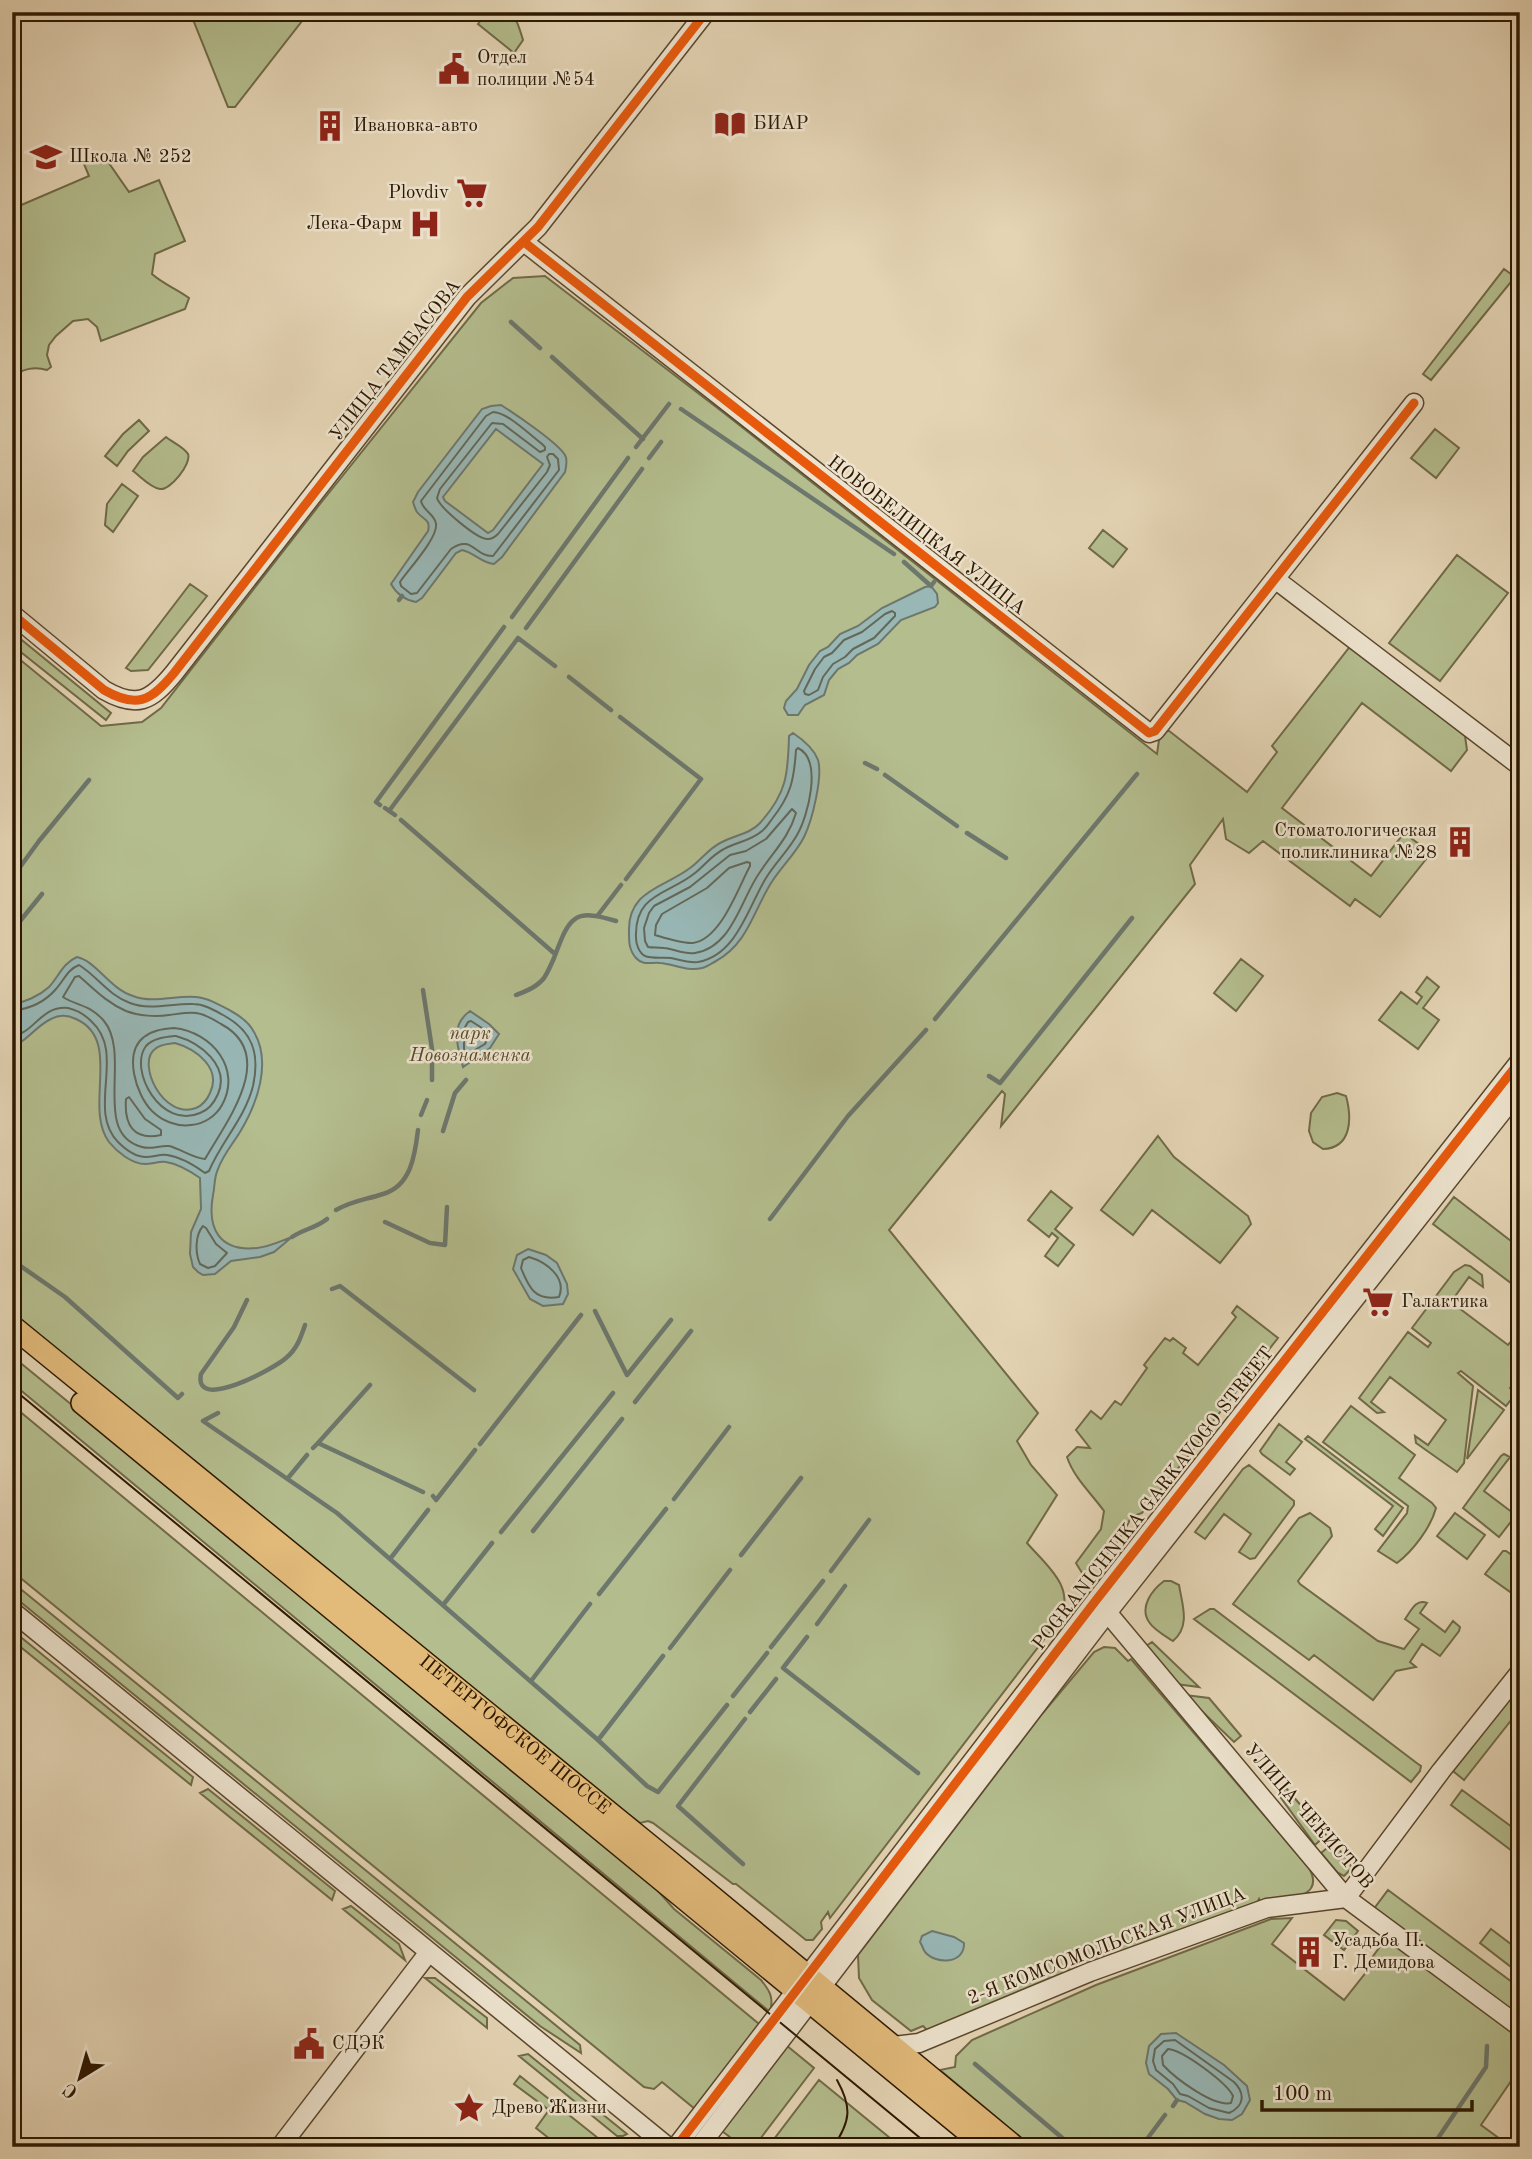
<svg xmlns="http://www.w3.org/2000/svg" width="1532" height="2159" viewBox="0 0 1532 2159" font-family="'Old Standard TT',serif">
	<style>
		.green { fill: #b4bd8e; stroke: #706a47; stroke-width: 2 }
		.water { fill: #98b7b5; stroke: #6d776d; stroke-width: 2; fill-rule: evenodd }
		.lines { fill: none; stroke-linecap: round; stroke-linejoin: round }
		.shore { stroke: #62685a; stroke-width: 2 }
		.stream { stroke: #6d776d; stroke-width: 4.5 }
		.minor-casing { stroke: #5b472d; stroke-width: 21 }
		.major-casing { stroke: #2d1800; stroke-width: 24 }
		.minor { stroke: #ede3ce; stroke-width: 18 }
		.major { stroke: #e2ba7a; stroke-width: 21 }
		.tram { stroke: #2d1800; stroke-width: 2 }
		.cycleway-casing { stroke: #ede3ce; stroke-width: 13 }
		.cycleway { stroke: #e8590c; stroke-width: 9 }
		.labels { text-anchor: middle; dominant-baseline: central; stroke-width: 5; stroke-linejoin: round; paint-order: stroke }
		.poi-label { font-size: 19px; fill: #2d1800; stroke: #ede3ce; text-anchor: start }
		.street-label { font-size: 19px; fill: #2d1800; stroke: #ede3ce }
		.park-label { font-size: 19px; font-style: italic; fill: #564a2b; stroke: #ede3ce }
	</style>
	<rect width="100%" height="100%" fill="#e4d4b4"/>
	<filter id="stains"><feTurbulence type="fractalNoise" baseFrequency=".00286" numOctaves="4"/><feColorMatrix values="0 0 0 0 .2 0 0 0 0 .09 0 0 0 0 .02 0 0 0 .5 -.17"/></filter>
	<radialGradient id="worn" r=".72"><stop offset=".6" stop-color="#630" stop-opacity="0"/><stop offset="1" stop-color="#630" stop-opacity=".3"/></radialGradient>
	<path class="green" d="M190 12H309L235 107H228Z
		M487 12C515 12 515 14 523 40L514 53 478 24Z
		M104 156 129 192 159 180 185 241 155 254 152 274C163 284 177 289 189 298L185 309 101 341 97 327 88 319 73 321 56 336 49 345 47 355 51 367 47 370C34 366 24 369 12 376V209L89 176 84 164 90 158Z
		M1504 269 1515 277 1431 380 1423 374Z
		M545 276 724 413 1157 754 1159 740 1168 730 1247 792 1277 752 1272 746 1352 644 1465 736 1467 750 1451 771 1362 703 1282 808 1371 876 1404 833 1431 853 1380 917 1355 899 1350 906 1263 841 1249 853 1226 839 1223 819 1190 865 1195 884 1001 1126 1005 1094 1002 1091 889 1230 1038 1413 1017 1441 1031 1465 1057 1495 1027 1543C1047 1566 1077 1588 1059 1620L830 1918 828 1912 821 1922 822 1929 813 1940H806L736 1884H733L653 1823 648 1821 640 1823 548 1754 12 1319V653L101 726 142 722 161 708 320 504 481 303 513 278Z
		M139 420 149 431 128 451 117 466 105 456 123 434Z
		M1435 429 1459 448 1436 478 1411 458Z
		M166 437C172 442 184 447 188 454 192 463 170 491 160 489 151 488 140 476 133 471L143 457Z
		M122 484 138 496 113 532 105 525 107 504Z
		M1103 530 1127 549 1113 567 1089 548Z
		M1457 555 1508 593 1440 681 1389 643Z
		M190 584 207 596 148 670 131 671 126 668Z
		M12 632 111 713 106 720 12 645Z
		M1241 959 1263 976 1236 1011 1214 993Z
		M1427 977 1439 987 1423 1008 1439 1020 1418 1049 1379 1020 1401 992 1417 1004 1422 997 1416 992Z
		M1337 1093 1346 1096C1352 1118 1352 1148 1323 1149L1313 1142 1309 1131 1311 1113 1322 1097Z
		M1158 1136 1174 1157 1248 1216 1251 1224 1220 1263 1152 1210 1133 1235 1101 1210Z
		M1051 1191 1072 1208 1055 1229 1074 1245 1058 1266 1045 1256 1058 1238 1052 1233 1049 1237 1028 1220Z
		M1454 1197 1520 1248V1290L1433 1224Z
		M1465 1265 1470 1266 1482 1275 1483 1287 1469 1277 1451 1302 1508 1345 1520 1331V1358L1515 1364 1520 1368V1374L1510 1388 1516 1393 1506 1406 1461 1371 1458 1373 1473 1386 1464 1463 1457 1472 1416 1443 1415 1436 1428 1445 1446 1420 1390 1377 1371 1402 1384 1412 1377 1413 1359 1398 1408 1332 1428 1347 1431 1343 1412 1328 1454 1272Z
		M1237 1306 1278 1338 1210 1425V1429L1142 1513 1131 1517C1121 1541 1105 1561 1082 1573L1076 1563 1101 1529 1104 1511C1091 1493 1074 1478 1067 1457L1077 1447 1090 1448 1076 1430 1091 1411 1101 1419 1115 1401 1121 1405 1147 1368 1144 1365 1165 1338 1170 1341 1173 1338 1186 1348 1183 1353 1198 1365 1236 1317 1232 1313Z
		M12 1356 636 1866 674 1909 761 1980C770 1991 774 1998 770 2012L12 1383Z
		M1478 1390 1504 1410 1467 1459Z
		M12 1405 759 2024 695 2109 662 2082 654 2089 644 2087 12 1571Z
		M1351 1406 1415 1455 1399 1478 1432 1503 1436 1508C1431 1527 1413 1551 1397 1563L1378 1551 1407 1513 1408 1506 1323 1442Z
		M1279 1424 1302 1442 1286 1462 1295 1469 1290 1475 1262 1454 1260 1451Z
		M1308 1436 1403 1508 1383 1536 1375 1529 1393 1506 1305 1439Z
		M1504 1454 1510 1457 1484 1491 1513 1513 1520 1505V1510L1499 1537 1463 1508 1501 1456Z
		M1249 1465 1294 1501V1505L1255 1558 1250 1559 1239 1552 1251 1534 1224 1514 1205 1539 1195 1532 1243 1469Z
		M1310 1513 1330 1528 1332 1536 1298 1581 1300 1584 1378 1641 1404 1649 1419 1629 1405 1619C1411 1611 1416 1598 1427 1603L1420 1613 1445 1632 1453 1621 1460 1627 1459 1631 1440 1656 1422 1644 1410 1662 1416 1667 1396 1671 1373 1700 1314 1655 1309 1660 1233 1604 1299 1518Z
		M1455 1513 1485 1535 1467 1559 1437 1536Z
		M1503 1551H1506L1520 1561V1599L1485 1574Z
		M1164 1581H1171L1179 1585C1182 1604 1191 1626 1173 1641 1165 1636 1154 1630 1149 1622 1139 1607 1152 1590 1164 1581Z
		M12 1582 580 2045 581 2053 540 2026 12 1595Z
		M1210 1609H1214L1418 1764 1421 1766 1420 1771 1411 1782 1194 1619Z
		M12 1630 193 1777 191 1785 12 1640Z
		M1152 1642 1199 1687 1176 1684 1146 1646Z
		M1104 1647 1115 1648 1128 1661 1131 1659 1309 1868C1327 1900 1282 1899 1261 1904L1259 1899 1257 1903 947 2026 939 2025 927 2030 923 2026 911 2031 872 2000 859 1978 858 1955 1042 1714 1094 1652Z
		M1520 1687V1709L1464 1780 1453 1771Z
		M1185 1695 1209 1698 1241 1736 1234 1742Z
		M1286 1788 1326 1835 1315 1845 1279 1795Z
		M208 1789 335 1891 332 1900 200 1793Z
		M1462 1790 1520 1833V1857L1451 1805Z
		M1333 1843 1350 1862 1352 1868 1344 1876 1337 1872 1321 1853Z
		M1388 1890 1520 1988V2022L1373 1910Z
		M351 1906 399 1944 405 1960 343 1909Z
		M1292 1918 1272 1944 1344 2000 1371 1966V1959L1387 1937 1509 2030 1520 2043V2068L1481 2125 1511 2147H1032L940 2070 955 2067 956 2056 972 2040 1096 1985 1271 1919Z
		M1336 1920 1346 1921 1358 1931 1344 1950 1324 1935Z
		M1491 1929 1520 1951V1964L1515 1970 1480 1943Z
		M425 1978H435L487 2018V2028Z
		M786 2045 814 2068 754 2147H743L722 2131Z
		M528 2054 627 2134 623 2136H617L519 2056Z
		M520 2076 608 2146 560 2147 536 2128 549 2110 514 2084Z
		M819 2080 901 2147H768Z"/>
	<path class="water" d="M501 405C515 414 557 442 565 455 568 460 566 467 565 472L502 557 494 564C480 562 475 553 462 550L456 553 422 598 416 602C405 600 396 593 391 584L428 531C431 519 423 520 417 512 415 509 414 505 413 502L418 492 482 409 491 406ZM496 429 543 464 493 530 488 533 445 501 443 497Z
		M931 586 937 594 938 603 935 607 901 620 878 644 857 655 849 663 838 669 829 680 824 695 805 705 798 715H788L784 708 786 701 797 689 809 665 820 651 828 647 840 634 858 626 882 608 925 587Z
		M793 733C802 739 814 749 818 760 823 777 812 821 804 837 796 853 783 865 773 880 754 908 749 943 716 961 712 963 707 967 702 968 688 972 674 964 660 963 651 962 643 966 636 958 629 950 629 942 629 933 627 890 664 888 690 868 701 860 709 848 722 842 735 835 750 834 760 823 787 793 788 774 789 736Z
		M77 957C96 961 110 989 133 996 154 1004 175 995 196 997 208 998 220 1005 231 1011 240 1016 249 1022 254 1032 272 1063 257 1104 240 1132 232 1145 223 1155 218 1169 214 1177 215 1186 213 1195 207 1228 219 1252 257 1248 269 1247 281 1241 292 1237L274 1252 260 1257 231 1261 215 1274 203 1275 198 1272 193 1267 190 1254 191 1232 201 1209 200 1178C190 1171 179 1164 166 1162 159 1161 152 1164 145 1164 132 1164 117 1152 109 1142 83 1107 123 1040 76 1019 68 1015 60 1014 51 1019 40 1024 31 1035 21 1042H12V1005C26 1001 38 997 49 987 59 976 63 963 77 957ZM175 1043C196 1049 222 1068 210 1093 207 1100 203 1105 196 1108 163 1120 136 1063 155 1049 160 1044 168 1044 175 1043Z
		M470 1011 489 1024 499 1034 490 1048 463 1067C458 1047 449 1026 470 1011Z
		M528 1249 546 1255 557 1263 567 1284 568 1294 563 1304 543 1306 530 1299 513 1269 517 1255Z
		M932 1931 954 1937 964 1943C965 1964 936 1965 925 1952 923 1949 922 1945 920 1942L922 1936Z
		M1176 2033 1224 2065 1247 2086 1250 2100 1242 2114 1232 2120 1219 2119 1205 2114 1185 2102 1177 2100 1168 2089 1149 2074 1146 2063 1149 2046 1161 2034Z"/>
	<g class="lines">
		<path class="shore" d="M493 412C507 412 530 435 542 444L545 447V450L540 452 503 424 492 423 440 489 437 498C440 508 478 540 488 539 492 539 496 536 498 534L547 472 550 465 547 457 549 454H553L558 459 559 470 493 556C475 557 472 534 451 549L417 593 411 594 401 586 400 582C408 570 438 538 436 524 435 514 423 511 421 501L486 416Z
			M892 611 895 613V616L874 638 853 649 845 657 833 664 823 677 818 690 809 695 805 694 804 691 815 669 824 657 832 653 844 640 862 632 885 614Z
			M798 748C823 760 808 816 797 835 788 851 775 863 766 878 748 907 737 955 698 962 689 963 680 960 671 958 664 957 652 959 645 956 639 953 636 944 636 938 634 893 668 895 695 873 705 865 712 855 724 849 736 842 751 841 762 831 766 828 769 823 772 819 791 795 794 780 796 750Z
			M792 809 796 813C789 837 774 851 760 872 741 898 733 947 695 953 685 955 674 949 664 948 658 947 653 948 648 947L645 941 644 928 649 913 654 906 690 887 730 855 746 851 766 839Z
			M747 862 750 863V866C738 888 721 939 693 943 683 944 665 938 655 935L656 925 662 914 707 888 729 868Z
			M79 976C94 989 107 1003 126 1011 139 1016 156 1017 169 1015 178 1014 187 1012 196 1013 205 1014 213 1019 221 1024 279 1055 226 1122 205 1159 193 1158 181 1149 169 1146 160 1145 151 1150 142 1147 91 1134 132 1055 104 1021 91 1005 77 1006 63 997L75 977Z
			M12 1011C29 1009 45 1002 56 989 64 980 68 969 79 965 97 976 108 995 130 1003 151 1011 172 1003 193 1004 204 1004 214 1010 223 1015 253 1031 260 1054 253 1086 245 1118 221 1142 209 1171L205 1173C194 1165 181 1157 167 1155 160 1154 153 1157 146 1157 135 1157 125 1149 118 1142 86 1109 127 1053 91 1021 85 1015 77 1010 68 1008 41 1005 34 1034 12 1036
			M471 1021 485 1030 489 1036 485 1044 468 1054 464 1049V1029L468 1022Z
			M174 1028C212 1032 242 1069 222 1105 216 1116 204 1124 191 1125 177 1127 162 1121 152 1111 136 1095 123 1053 144 1037 153 1030 163 1029 174 1028Z
			M176 1036C201 1043 230 1066 218 1094 214 1103 209 1110 200 1113 161 1130 128 1070 146 1046 153 1038 166 1037 176 1036Z
			M129 1097 145 1119 161 1130V1135C133 1141 124 1124 126 1099Z
			M203 1226 206 1228 216 1244 227 1253 215 1266 208 1268 200 1264C195 1253 195 1235 203 1226Z
			M529 1257C546 1262 567 1277 559 1297 535 1301 529 1288 521 1268L523 1260Z
			M1175 2040 1234 2082C1245 2093 1245 2106 1229 2113L1209 2108 1188 2096 1180 2094 1173 2084 1156 2070 1153 2061 1155 2049 1164 2041Z
			M1168 2049C1183 2050 1227 2083 1233 2096L1231 2103C1213 2107 1175 2078 1163 2065L1162 2056Z"/>
		<path class="stream" d="M511 322 540 348
			M552 357 643 439
			M681 409 894 554
			M636 447 669 404
			M649 458 661 442
			M904 562 931 586 934 582
			M399 600 402 596
			M512 617 628 458
			M526 628 642 469
			M569 677 611 710
			M620 717 701 779 626 879
			M865 763 877 769
			M885 775 957 826
			M380 805 376 802 504 627
			M385 808 395 815
			M389 811 518 638 555 666
			M401 820 555 954
			M967 833 1006 858
			M12 878 39 841 89 780
			M598 915 621 885
			M12 931 42 894
			M423 990 432 1049V1080
			M516 995C526 991 537 987 544 978 548 972 551 965 554 958 569 919 572 907 616 921
			M935 1019 1137 774
			M989 1076 1000 1083 1132 918
			M421 1115 427 1100
			M443 1131 455 1093 466 1080
			M336 1210C354 1200 365 1200 383 1194 411 1186 415 1155 418 1130
			M770 1219 848 1116 926 1030
			M385 1222 430 1243 445 1245 447 1207
			M292 1237C304 1229 316 1228 327 1219
			M12 1260 65 1297 178 1398 182 1394
			M332 1289 340 1286 474 1390
			M247 1300 234 1327 201 1374C193 1413 275 1368 286 1358 297 1349 301 1337 305 1325
			M595 1311 627 1375 671 1320
			M635 1402 691 1331
			M218 1413 203 1421 337 1513 598 1740 647 1786 658 1792 727 1705
			M318 1443 370 1385
			M480 1444 581 1315
			M313 1448 318 1443 423 1492
			M288 1478 307 1455
			M433 1496 436 1500 475 1450
			M674 1499 729 1427
			M533 1531 622 1419
			M501 1532 613 1393
			M741 1555 801 1478
			M390 1559 428 1510
			M831 1571 869 1520
			M599 1594 666 1509
			M443 1605 492 1543
			M817 1624 845 1586
			M807 1637 783 1668 918 1773
			M771 1647 823 1581
			M670 1648 730 1570
			M531 1681 590 1604
			M733 1696 767 1653
			M750 1712 776 1679
			M598 1740 663 1656
			M743 1864 678 1806 745 1719
			M975 2064 1073 2147
			M1173 2106 1177 2100
			M1141 2147 1165 2115
			M1432 2147 1486 2067 1487 2046"/>
		<defs>
			<path id="minor" d="M524 242 1149 733 1155 731 1414 403
				M1275 579 1520 766
				M12 614 104 690C137 709 151 701 174 673L467 297 538 227 706 12
				M1101 1605 1346 1898 1520 2027
				M12 1611 668 2147
				M894 2046 919 2043 1090 1972 1267 1908 1346 1898 1441 1771 1520 1672
				M280 2147 429 1952
				M676 2147 1097 1599 1520 1061
				M699 2147 1107 1613 1520 1089"/>
			<g id="major">
				<path id="s1" d="M12 1326 670 1862 1015 2147"/>
				<path d="M82 1403 986 2147"/>
			</g>
		</defs>
		<use href="#minor" class="minor-casing"/>
		<use href="#major" class="major-casing"/>
		<use href="#minor" class="minor"/>
		<use href="#major" class="major"/>
		<path class="tram" d="M12 1388 931 2147
			M833 2147C851 2121 852 2107 837 2080"/>
		<defs>
			<path id="cycleway" d="M524 242 1149 733 1155 731 1414 403
				M12 614 104 690C137 709 151 701 174 673L467 297 538 227 706 12
				M676 2147 1097 1599 1520 1061"/>
		</defs>
		<use href="#cycleway" class="cycleway-casing"/>
		<use href="#cycleway" class="cycleway"/>
	</g>
	<defs>
		<symbol id="civic-bare" viewBox="-9 -9 18 18"><path d="M-.6-6.5H3V-4.5H.6V-3L4-1V1h2V6H-6V1h2V-1L-.6-3ZM-1.2 2.5V6h2.4V2.5Z" fill="#8f2418" stroke="#ede3ce" stroke-width="2.5" paint-order="stroke"/></symbol>
		<symbol id="library-bare" viewBox="-9 -9 18 18"><path d="M-6-4Q-3-5.5-.7-3.5V5Q-3 3-6 4ZM6-4Q3-5.5 .7-3.5V5Q3 3 6 4Z" fill="#8f2418" stroke="#ede3ce" stroke-width="2.5" paint-order="stroke"/></symbol>
		<symbol id="building-bare" viewBox="-9 -9 18 18"><path d="M-4-6H4V6H1V3H-1V6H-4ZM-2.5-4.3h1.7v1.8h-1.7ZM.8-4.3h1.7v1.8H.8ZM-2.5-1h1.7V.8h-1.7ZM.8-1h1.7V.8H.8Z" fill="#8f2418" stroke="#ede3ce" stroke-width="2.5" paint-order="stroke"/></symbol>
		<symbol id="school-bare" viewBox="-9 -9 18 18"><path d="M0-5L7-2L0 1L-7-2ZM-4 1L0 2.5L4 1V4Q0 6-4 4Z" fill="#8f2418" stroke="#ede3ce" stroke-width="2.5" paint-order="stroke"/></symbol>
		<symbol id="supermarket-bare" viewBox="-9 -9 18 18"><path d="M-6-5.5h2.5l.6 2H6L4.5 2H-2.5L-4.4-4H-6ZM-1.5 3.2a1.3 1.3 0 1 0 .1 0ZM3 3.2a1.3 1.3 0 1 0 .1 0Z" fill="#8f2418" stroke="#ede3ce" stroke-width="2.5" paint-order="stroke"/></symbol>
		<symbol id="hospital-bare" viewBox="-9 -9 18 18"><path d="M-5-5h3v3.5h4V-5h3V5h-3V1.5h-4V5h-3Z" fill="#8f2418" stroke="#ede3ce" stroke-width="2.5" paint-order="stroke"/></symbol>
		<symbol id="sight-bare" viewBox="-9 -9 18 18"><path d="M0-6L1.8-2.2L6-1.7L2.9 1.2L3.7 5.4L0 3.3L-3.7 5.4L-2.9 1.2L-6-1.7L-1.8-2.2Z" fill="#8f2418" stroke="#ede3ce" stroke-width="2.5" paint-order="stroke"/></symbol>
	</defs>
	<g fill-rule="evenodd">
		<use href="#civic-bare" x="432" y="47" width="44" height="44"/>
		<use href="#library-bare" x="708" y="102" width="44" height="44"/>
		<use href="#building-bare" x="308" y="104" width="44" height="44"/>
		<use href="#school-bare" x="24" y="135" width="44" height="44"/>
		<use href="#supermarket-bare" x="450" y="171" width="44" height="44"/>
		<use href="#hospital-bare" x="403" y="202" width="44" height="44"/>
		<use href="#building-bare" x="1438" y="820" width="44" height="44"/>
		<use href="#supermarket-bare" x="1356" y="1280" width="44" height="44"/>
		<use href="#building-bare" x="1287" y="1930" width="44" height="44"/>
		<use href="#civic-bare" x="287" y="2022" width="44" height="44"/>
		<use href="#sight-bare" x="447" y="2086" width="44" height="44"/>
	</g>
	<g class="labels">
		<g class="poi-label">
			<text x="477" y="58">Отдел<tspan x="477" dy="22">полиции №54</tspan></text>
			<text x="753" y="124">БИАР</text>
			<text x="353" y="126">Ивановка-авто</text>
			<text x="69" y="157">Школа № 252</text>
			<text x="449" y="193" text-anchor="end">Plovdiv</text>
			<text x="402" y="224" text-anchor="end">Лека-Фарм</text>
			<text x="1437" y="831" text-anchor="end">Стоматологическая<tspan x="1437" dy="22">поликлиника №28</tspan></text>
			<text x="1401" y="1302">Галактика</text>
			<text x="1332" y="1941">Усадьба П.<tspan x="1332" dy="22">Г. Демидова</tspan></text>
			<text x="332" y="2044">СДЭК</text>
			<text x="492" y="2108">Древо Жизни</text>
		</g>
		<g class="street-label">
			<text transform="translate(396 361) rotate(-52)">УЛИЦА ТАМБАСОВА</text>
			<text transform="translate(926 536) rotate(38)">НОВОБЕЛИЦКАЯ УЛИЦА</text>
			<text transform="translate(1154 1499) rotate(-52)">POGRANICHNIKA GARKAVOGO STREET</text>
			<text stroke="none"><textPath href="#s1" startOffset="648">ПЕТЕРГОФСКОЕ ШОССЕ</textPath></text>
			<text transform="translate(1308 1817) rotate(49)">УЛИЦА ЧЕКИСТОВ</text>
			<text transform="translate(1107 1947) rotate(-21)">2-Я КОМСОМОЛЬСКАЯ УЛИЦА</text>
		</g>
		<g class="park-label">
			<text x="470" y="1034">парк<tspan x="470" dy="22">Новознаменка</tspan></text>
		</g>
	</g>
	<rect width="1532" height="2159" fill="none" stroke="#e4d4b4" stroke-width="42"/>
	<rect x="14" y="14" width="1504" height="2131" fill="none" stroke="#2d1800" stroke-width="3.5"/>
	<rect x="21" y="21" width="1490" height="2117" fill="none" stroke="#2d1800" stroke-width="2"/>
	<g transform="translate(80 2078) rotate(217)" stroke="#ede3ce" stroke-width="5" paint-order="stroke">
	<path d="M0-5L12 26L0 18L-12 26Z" fill="#2d1800"/>
	<text y="-10" font-size="19" font-weight="bold" text-anchor="middle" fill="#2d1800">С</text>
	</g>
	<path d="M1262 2100v10h210v-10" fill="none" stroke="#2d1800" stroke-width="3.5"/>
	<text x="1273" y="2100" font-size="21" fill="#2d1800" stroke="#ede3ce" stroke-width="5" paint-order="stroke">100 m</text>
	<rect width="100%" height="100%" filter="url(#stains)"/>
	<rect width="100%" height="100%" fill="url(#worn)"/>
</svg>
